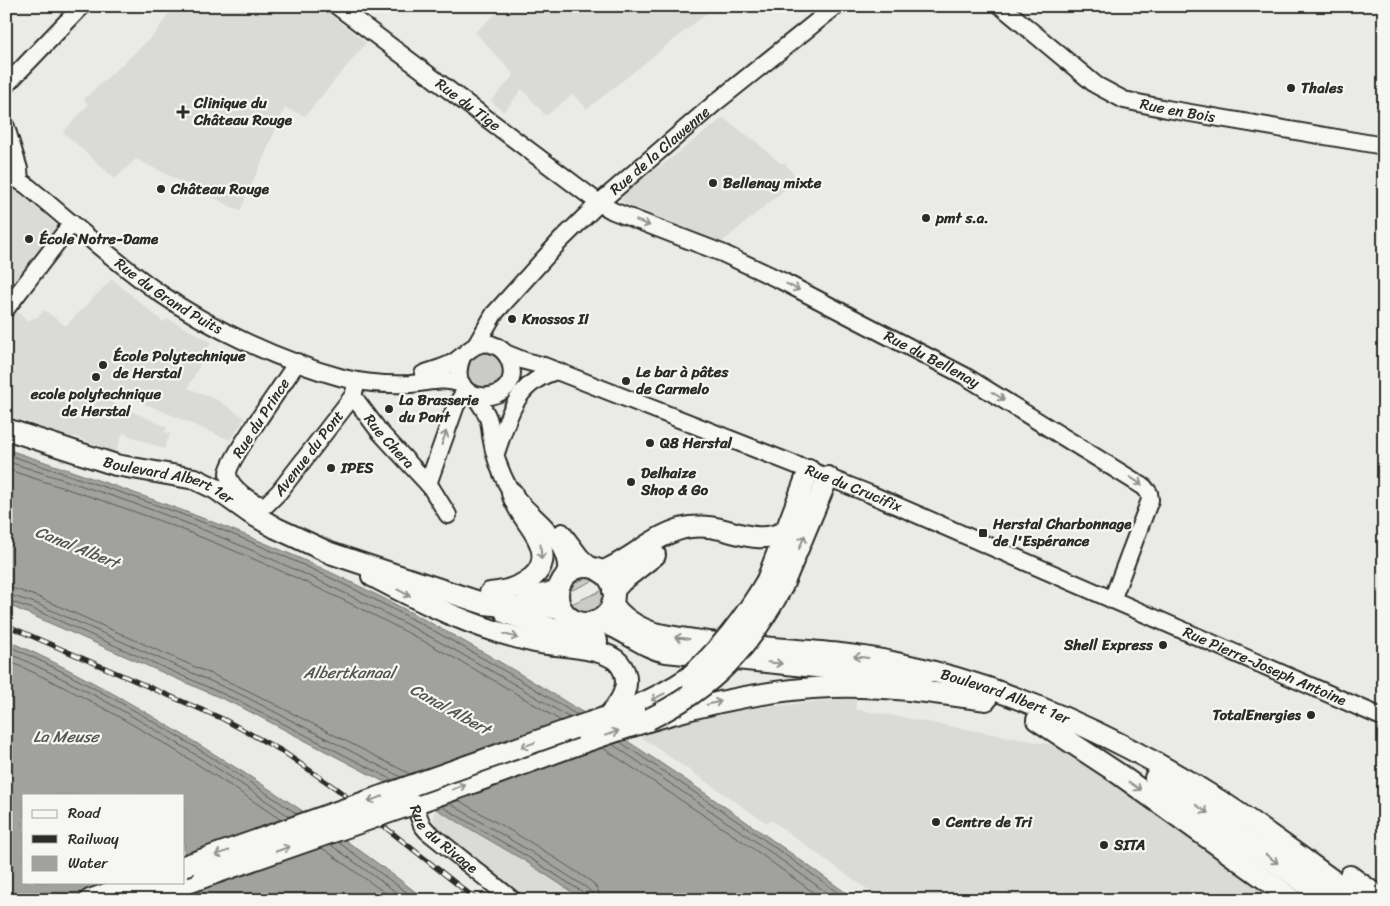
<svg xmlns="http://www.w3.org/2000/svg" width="1390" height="906" viewBox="0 0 1390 906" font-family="Sriracha,sans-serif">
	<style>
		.built { fill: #dadad6 }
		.green { fill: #cacac7; stroke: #7a7a79 }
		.water { fill: #a1a19e; stroke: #727270; fill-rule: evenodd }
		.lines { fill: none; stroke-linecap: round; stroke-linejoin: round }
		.shore { stroke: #5a5a59; stroke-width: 1 }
		.minor-casing { stroke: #2b2b2b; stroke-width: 20 }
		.major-casing { stroke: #2b2b2b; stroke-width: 24 }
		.minor { stroke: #f6f6f2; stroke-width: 16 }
		.major { stroke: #f6f6f2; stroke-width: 20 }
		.rail-casing { stroke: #2b2b2b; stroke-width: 5 }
		.rail { stroke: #f6f6f2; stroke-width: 3; stroke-dasharray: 9; stroke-linecap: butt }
		.major-bridge-casing { stroke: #2b2b2b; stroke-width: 24; stroke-linecap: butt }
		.major-bridge { stroke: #f6f6f2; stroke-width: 20 }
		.oneway { stroke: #90908e }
		.poi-dot { fill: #2b2b2b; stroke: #f6f6f2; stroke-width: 2 }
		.labels { text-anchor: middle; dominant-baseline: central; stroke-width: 4.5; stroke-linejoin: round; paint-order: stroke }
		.poi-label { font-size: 15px; font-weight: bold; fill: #2b2b2b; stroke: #f6f6f2; text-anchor: start }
		.street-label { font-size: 15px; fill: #2b2b2b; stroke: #f6f6f2 }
		.water-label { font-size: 16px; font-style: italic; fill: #545453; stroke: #f6f6f2 }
	</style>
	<rect width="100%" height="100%" fill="#eaeae6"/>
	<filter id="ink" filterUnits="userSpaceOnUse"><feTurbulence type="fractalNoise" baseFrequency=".02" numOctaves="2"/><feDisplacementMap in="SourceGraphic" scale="10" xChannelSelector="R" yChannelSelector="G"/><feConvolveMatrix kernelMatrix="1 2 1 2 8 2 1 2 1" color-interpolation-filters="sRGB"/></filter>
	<g filter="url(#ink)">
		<path class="built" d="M174 6H321L366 43 305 116 285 108 240 211 136 159 115 179 63 132 88 105 84 99 154 35Z
			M505 6H716L587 109 573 94 546 116 522 89 504 112 491 101 514 75 475 32Z
			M723 118 754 140 780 163H785L797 179 721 243 625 204 621 200 628 186 644 174 661 166Z
			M14 189 61 229 6 295V197Z
			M112 279 163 322 168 319 211 342 188 388 217 400 245 418 230 440 122 394 111 392 108 401 167 427 165 432 170 434 164 449 123 433 115 453 74 436 71 438 6 415V325L16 310 27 321 39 316 44 310 66 326Z
			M844 699H856L855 709 1053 745 1081 755 1283 900H882L772 821 765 822 638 735 677 723 728 711Z
			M436 809 525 861 584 900H527L440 831 434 825 433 817Z"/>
		<path class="green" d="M467 371a18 18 0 1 1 36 0a18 18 0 1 1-36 0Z
			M585 578 595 580 570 591 575 583Z
			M603 590C606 605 595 616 580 612L571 604Z"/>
		<path class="water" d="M6 449C126 489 246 530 359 586 536 673 697 785 856 900H584L525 861 436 809 239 706 6 604Z
			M6 640C71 668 133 704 193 741 273 790 352 842 426 900H6ZM24 795H184V882H24Z"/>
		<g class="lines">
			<path class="shore" d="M6 454C73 477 141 498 207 524 337 575 459 641 577 715
				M6 461C73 483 141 504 206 531 333 583 453 645 570 718
				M6 469C72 491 139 511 203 538 328 588 446 649 561 721
				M6 586 38 597 247 690 410 774
				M6 594 35 603 244 696 401 777
				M6 600 33 609 241 702 393 780
				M6 645C108 690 205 751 297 814
				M6 652C106 696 200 755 290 817
				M6 660C103 702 194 760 281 820
				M620 742 756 834 848 900
				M612 744 752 839 837 900
				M603 748 748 845 824 900
				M458 800 535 845 592 882 598 890 600 900
				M449 803 531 852 587 888 592 893 593 900
				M441 806 528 857 584 893 586 900
				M338 842 417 900
				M331 845 407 900
				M322 848 395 900"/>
			<defs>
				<g id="minor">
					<path id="s1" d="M337 6 599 203 613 211 722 253 782 281 965 376 1144 487 1149 493 1150 500 1112 600"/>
					<path id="s2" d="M1001 6 1096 85 1124 100 1167 109 1384 146"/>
					<path d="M6 85 82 6"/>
					<path d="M6 127 19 169 20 181"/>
					<path id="s3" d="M6 172 26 185C70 221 112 260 158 292 211 329 281 361 343 378 364 383 388 385 410 384 432 382 440 377 462 384"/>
					<path d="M6 309 72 223"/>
					<path id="s4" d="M476 345 494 314 560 241 599 203 715 103 836 6"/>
					<path id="s5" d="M505 353 525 361 544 366 870 494 1384 718"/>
					<path id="s6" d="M297 362C286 381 229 458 228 473 228 482 237 490 243 495 250 500 258 507 267 504L279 492 353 396 357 381"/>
					<path d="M423 374C433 370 443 368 452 363 465 356 474 340 491 344 500 347 507 353 510 362 525 407 441 410 462 357"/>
					<path d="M474 395C479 402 485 410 488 418 491 426 490 433 492 441 495 458 503 480 513 494 533 520 570 538 566 575"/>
					<path id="s7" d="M353 396 379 431 430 486 448 515"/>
					<path d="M496 453C509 416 515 382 557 371"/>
					<path d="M428 484 456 405 466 390"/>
					<path d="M562 532 581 557 593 568"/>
					<path id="s8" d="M410 794 422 825 427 831 513 900"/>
				</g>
				<g id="major">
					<path id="s9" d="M6 429 116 465 195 479 216 489 250 513 276 528 330 553 363 564 485 604 521 608 545 606 562 610"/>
					<circle cx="586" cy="595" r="28"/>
					<path d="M601 572C631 561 658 531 690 527 727 522 753 550 787 530"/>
					<path d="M372 576C425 604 476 629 535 642 557 647 604 646 619 663 635 682 621 703 607 717"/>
					<path d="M767 580 809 470"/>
					<path d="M782 587 828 477"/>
					<path d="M613 591 622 581 655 555"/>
					<path d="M490 593C519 590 557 574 537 537 529 522 517 510 512 493"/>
					<path d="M527 598 558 591"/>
					<path id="s10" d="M612 603C622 619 637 627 654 633 732 650 814 646 892 662 1008 685 1125 740 1225 804 1271 834 1315 868 1360 900"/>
					<path d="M506 613 553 629 597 641"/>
					<path d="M595 621C621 625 640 647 666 652L835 669 921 681"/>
					<path d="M1037 720 1116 772 1294 900"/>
					<path d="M574 728C618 713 649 704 688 678"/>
					<path d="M1155 778 1329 900"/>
					<path d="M413 804C550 758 684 693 831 687 883 685 935 693 986 700"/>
					<path d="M1350 876 1383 900"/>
					<path d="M90 900 139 882"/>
					<path d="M141 900 204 877"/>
				</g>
			</defs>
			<use href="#minor" class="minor-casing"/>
			<use href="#major" class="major-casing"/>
			<use href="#minor" class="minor"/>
			<use href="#major" class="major"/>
			<defs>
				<path id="rail" d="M6 625 223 719 282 751 338 790 477 900"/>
			</defs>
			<use href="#rail" class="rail-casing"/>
			<use href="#rail" class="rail"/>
			<defs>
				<path id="major-bridge" d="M688 678C721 649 745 618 767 580
					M649 719C714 687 748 649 782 587
					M184 866 574 728
					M204 877 413 804"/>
			</defs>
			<use href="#major-bridge" class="major-bridge-casing"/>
			<use href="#major-bridge" class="major-bridge"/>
		</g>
		<defs><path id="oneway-shaft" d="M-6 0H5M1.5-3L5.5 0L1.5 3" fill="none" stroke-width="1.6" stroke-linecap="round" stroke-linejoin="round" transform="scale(1.25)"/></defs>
		<g class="oneway">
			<use href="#oneway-shaft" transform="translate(643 223) rotate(21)"/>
			<use href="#oneway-shaft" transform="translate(793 287) rotate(27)"/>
			<use href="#oneway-shaft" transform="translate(998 396) rotate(32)"/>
			<use href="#oneway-shaft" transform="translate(444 438) rotate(-71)"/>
			<use href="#oneway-shaft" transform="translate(1136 481) rotate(33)"/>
			<use href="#oneway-shaft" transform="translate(802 542) rotate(-67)"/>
			<use href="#oneway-shaft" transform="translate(541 552) rotate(86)"/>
			<use href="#oneway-shaft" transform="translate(404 593) rotate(28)"/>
			<use href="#oneway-shaft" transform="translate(511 636) rotate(15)"/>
			<use href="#oneway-shaft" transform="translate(682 638) rotate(-173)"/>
			<use href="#oneway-shaft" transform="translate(861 657) rotate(-173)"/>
			<use href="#oneway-shaft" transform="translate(775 663) rotate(6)"/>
			<use href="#oneway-shaft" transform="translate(658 697) rotate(152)"/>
			<use href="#oneway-shaft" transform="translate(714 703) rotate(-13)"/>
			<use href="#oneway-shaft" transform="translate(612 733) rotate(-20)"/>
			<use href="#oneway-shaft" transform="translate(528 745) rotate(160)"/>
			<use href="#oneway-shaft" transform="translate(1135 786) rotate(35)"/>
			<use href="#oneway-shaft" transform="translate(459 787) rotate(-20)"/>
			<use href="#oneway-shaft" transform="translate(375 799) rotate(160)"/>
			<use href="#oneway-shaft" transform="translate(1202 809) rotate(35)"/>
			<use href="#oneway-shaft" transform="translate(283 849) rotate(-19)"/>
			<use href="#oneway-shaft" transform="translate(222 853) rotate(160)"/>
			<use href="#oneway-shaft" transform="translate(1272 859) rotate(36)"/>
		</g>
	</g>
	<g class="poi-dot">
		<circle cx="1291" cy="88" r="5"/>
		<path d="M180.5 104.5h5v5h5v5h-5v5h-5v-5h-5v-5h5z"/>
		<circle cx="713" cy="183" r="5"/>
		<circle cx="161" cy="189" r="5"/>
		<circle cx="926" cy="218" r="5"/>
		<circle cx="29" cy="239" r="5"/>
		<circle cx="512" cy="319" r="5"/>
		<circle cx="103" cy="365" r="5"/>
		<circle cx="96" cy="377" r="5"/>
		<circle cx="626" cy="381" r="5"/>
		<circle cx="389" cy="409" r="5"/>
		<circle cx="650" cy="443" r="5"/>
		<circle cx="331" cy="468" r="5"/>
		<circle cx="631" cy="482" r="5"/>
		<rect x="978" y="528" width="10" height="10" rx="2.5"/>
		<circle cx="1163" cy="645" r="5"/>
		<circle cx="1311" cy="715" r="5"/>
		<circle cx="936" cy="822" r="5"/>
		<circle cx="1104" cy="845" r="5"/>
	</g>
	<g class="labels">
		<g class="poi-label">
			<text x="1301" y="88">Thales</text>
			<text x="194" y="103">Clinique du<tspan x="194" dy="17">Château Rouge</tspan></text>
			<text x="723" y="183">Bellenay mixte</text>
			<text x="171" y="189">Château Rouge</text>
			<text x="936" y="218">pmt s.a.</text>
			<text x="39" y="239">École Notre-Dame</text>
			<text x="522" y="319">Knossos II</text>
			<text x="113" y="356">École Polytechnique<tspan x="113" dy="17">de Herstal</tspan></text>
			<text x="636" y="372">Le bar à pâtes<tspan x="636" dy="17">de Carmelo</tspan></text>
			<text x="96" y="394" text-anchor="middle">ecole polytechnique<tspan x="96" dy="17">de Herstal</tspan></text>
			<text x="399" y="400">La Brasserie<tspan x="399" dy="17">du Pont</tspan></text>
			<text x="660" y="443">Q8 Herstal</text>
			<text x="341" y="468">IPES</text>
			<text x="641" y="473">Delhaize<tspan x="641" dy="17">Shop &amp; Go</tspan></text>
			<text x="993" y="524">Herstal Charbonnage<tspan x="993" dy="17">de l'Espérance</tspan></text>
			<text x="1153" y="645" text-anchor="end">Shell Express</text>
			<text x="1301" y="715" text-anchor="end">TotalEnergies</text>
			<text x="946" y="822">Centre de Tri</text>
			<text x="1114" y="845">SITA</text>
		</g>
		<g class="street-label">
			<text stroke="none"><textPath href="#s1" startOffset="164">Rue du Tige</textPath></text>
			<text stroke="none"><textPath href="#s2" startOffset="210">Rue en Bois</textPath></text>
			<text stroke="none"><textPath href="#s4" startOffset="269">Rue de la Clawenne</textPath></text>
			<text stroke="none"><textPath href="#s3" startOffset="205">Rue du Grand Puits</textPath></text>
			<text stroke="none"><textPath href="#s1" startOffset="696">Rue du Bellenay</textPath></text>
			<text transform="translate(261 418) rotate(-57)">Rue du Prince</text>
			<text stroke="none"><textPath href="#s7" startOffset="58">Rue Chera</textPath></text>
			<text stroke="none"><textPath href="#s6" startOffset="251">Avenue du Pont</textPath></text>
			<text stroke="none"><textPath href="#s9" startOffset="171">Boulevard Albert 1er</textPath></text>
			<text stroke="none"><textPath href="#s5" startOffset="374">Rue du Crucifix</textPath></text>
			<text stroke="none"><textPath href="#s5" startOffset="822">Rue Pierre-Joseph Antoine</textPath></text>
			<text stroke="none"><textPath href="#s10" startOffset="411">Boulevard Albert 1er</textPath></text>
			<text stroke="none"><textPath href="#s8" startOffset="58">Rue du Rivage</textPath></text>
		</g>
		<g class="water-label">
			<text transform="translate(77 547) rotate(22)">Canal Albert</text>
			<text x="349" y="672">Albertkanaal</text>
			<text transform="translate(450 709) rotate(29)">Canal Albert</text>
			<text x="66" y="736">La Meuse</text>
		</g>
	</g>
	<rect width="1390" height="906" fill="none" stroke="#f6f6f2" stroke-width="25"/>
	<rect x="12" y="12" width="1365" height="881" fill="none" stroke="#2b2b2b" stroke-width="2" filter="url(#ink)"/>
	<rect x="22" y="794" width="162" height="90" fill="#f6f6f2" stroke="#a5a5a2"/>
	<rect x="32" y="810" width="25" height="8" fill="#f6f6f2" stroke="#a5a5a2"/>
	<text x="68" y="818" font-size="15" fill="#2b2b2b">Road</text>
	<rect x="32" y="835" width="25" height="8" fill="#2b2b2b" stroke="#a5a5a2"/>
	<text x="68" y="844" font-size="15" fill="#2b2b2b">Railway</text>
	<rect x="32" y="856" width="25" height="15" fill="#a1a19e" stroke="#a5a5a2"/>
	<text x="68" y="868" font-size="15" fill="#2b2b2b">Water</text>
</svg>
